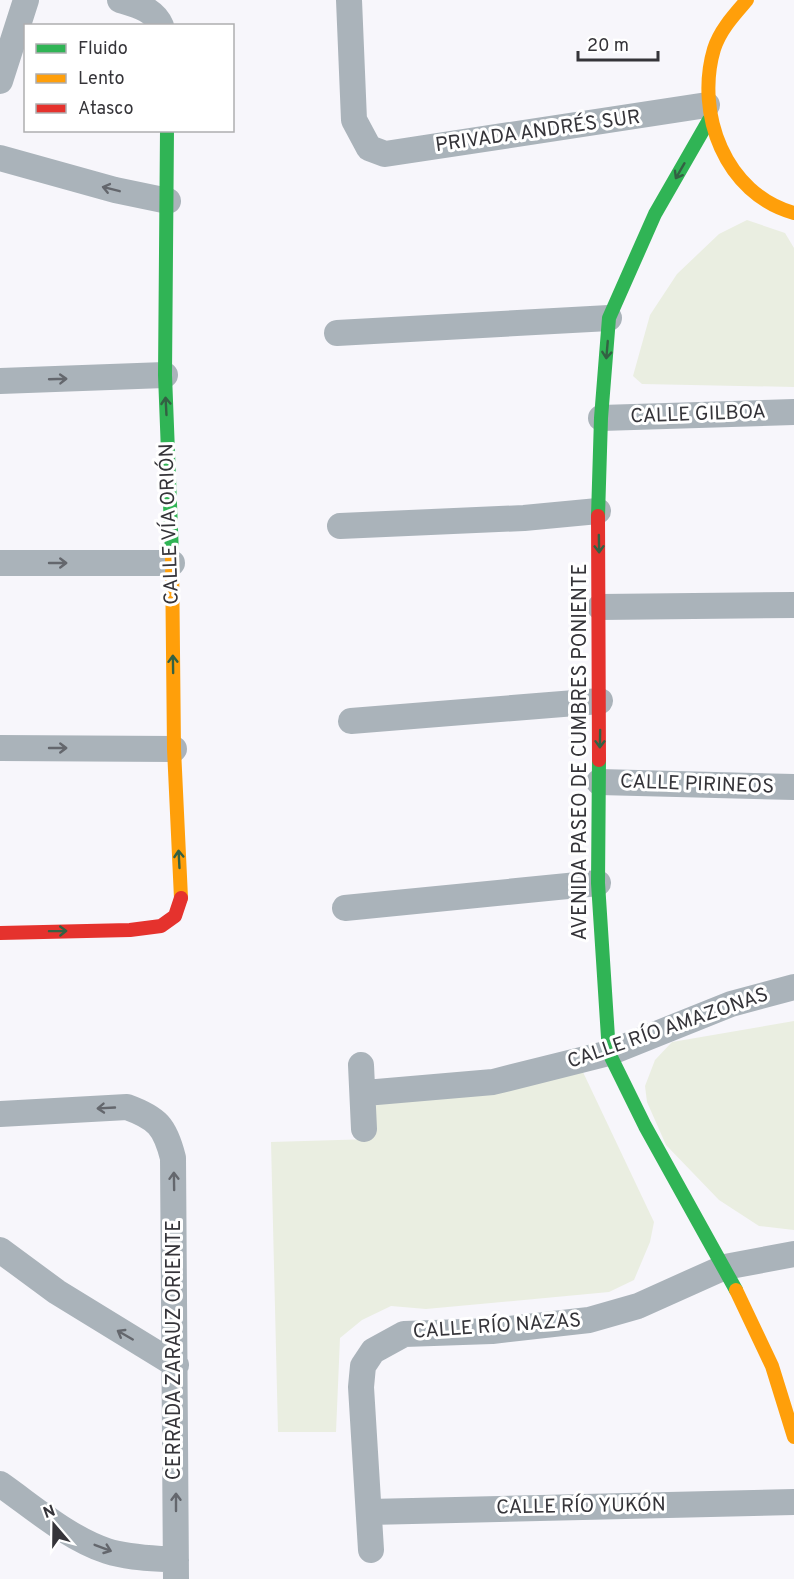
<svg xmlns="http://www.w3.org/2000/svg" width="794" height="1579" viewBox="0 0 794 1579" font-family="Overpass,sans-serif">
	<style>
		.green { fill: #eaeee1 }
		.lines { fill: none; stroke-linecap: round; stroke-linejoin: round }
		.street { stroke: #aab3ba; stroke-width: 26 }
		.fast { stroke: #30b455; stroke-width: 14 }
		.slow { stroke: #ff9f0a; stroke-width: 14 }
		.jam { stroke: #e5322d; stroke-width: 14 }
		.oneway { stroke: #336143 }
		.oneway2 { stroke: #64676d }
		.labels { text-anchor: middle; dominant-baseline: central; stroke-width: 6; stroke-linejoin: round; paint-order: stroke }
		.street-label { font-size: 20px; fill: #353439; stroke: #fff }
	</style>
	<rect width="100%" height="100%" fill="#f7f6fb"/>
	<path class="green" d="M747 220 785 233 794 248V387L642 384 633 376 650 315 677 274 719 234Z
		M794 1021V1230L759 1226 719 1200 666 1145 647 1102 645 1086 655 1060 672 1042Z
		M582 1070 654 1222 650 1242 634 1280 609 1292 426 1309 391 1306 362 1320 340 1338 336 1432H278L271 1142 372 1139V1094Z"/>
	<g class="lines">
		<path class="street" d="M120 0C136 5 154 9 161 26
			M349 0 354 120 369 148 385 154 707 105
			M0 81 26 0
			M0 158 115 190 168 201
			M337 333 609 318
			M0 381 165 375
			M601 418 794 412
			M340 526 524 518 598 511
			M0 563H172
			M600 607 794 605
			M351 721 600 701
			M0 748 174 749
			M599 782 794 787
			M345 908 598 883
			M361 1065 364 1129
			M365 1093 493 1082 609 1053 731 1004 794 987
			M0 1114 127 1107C157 1118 165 1126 173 1158L176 1579
			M0 1250 57 1292 176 1365
			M0 1484C33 1507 68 1538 107 1551 129 1558 153 1558 176 1560
			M369 1512 794 1502
			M371 1550 361 1387 363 1366 373 1351 404 1334 492 1331 589 1320 638 1306 725 1267 794 1254"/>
		<path class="fast" d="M167 130 165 375 172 555
			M598 516 601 418 609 318 655 214 709 120
			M599 760 598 883 609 1053 645 1126 736 1290"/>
		<path class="slow" d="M747 0C734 15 720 30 714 49 695 113 725 194 794 213
			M172 555 174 749 181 898
			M736 1290 772 1366 794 1437"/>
		<path class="jam" d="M598 516 599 760
			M0 933 130 930 161 926 175 916 181 898"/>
	</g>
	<defs><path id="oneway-shaft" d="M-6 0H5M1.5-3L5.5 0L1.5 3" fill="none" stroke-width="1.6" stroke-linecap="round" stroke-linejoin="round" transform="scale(1.5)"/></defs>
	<g class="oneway">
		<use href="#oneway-shaft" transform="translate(680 171) rotate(120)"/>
		<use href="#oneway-shaft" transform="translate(607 350) rotate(95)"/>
		<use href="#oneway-shaft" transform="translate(166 406) rotate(-93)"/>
		<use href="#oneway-shaft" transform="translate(599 544) rotate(89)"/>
		<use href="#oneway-shaft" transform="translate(173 664) rotate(-91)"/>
		<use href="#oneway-shaft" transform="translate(600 739) rotate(91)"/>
		<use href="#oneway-shaft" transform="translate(179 859) rotate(-93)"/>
		<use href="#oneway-shaft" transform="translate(58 931) rotate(-1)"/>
	</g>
	<g class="oneway2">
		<use href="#oneway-shaft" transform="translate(111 189) rotate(-166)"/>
		<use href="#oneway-shaft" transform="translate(58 379) rotate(-2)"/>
		<use href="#oneway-shaft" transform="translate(58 563)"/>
		<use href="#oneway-shaft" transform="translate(58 748)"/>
		<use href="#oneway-shaft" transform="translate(106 1108) rotate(177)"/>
		<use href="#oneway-shaft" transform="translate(174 1181) rotate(-91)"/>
		<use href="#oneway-shaft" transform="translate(125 1335) rotate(-150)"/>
		<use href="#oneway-shaft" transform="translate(176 1502) rotate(-90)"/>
		<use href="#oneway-shaft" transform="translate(103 1548) rotate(21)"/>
	</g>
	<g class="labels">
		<g class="street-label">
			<text transform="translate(538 132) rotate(-8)">PRIVADA ANDRÉS SUR</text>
			<text transform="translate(698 415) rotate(-2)">CALLE GILBOA</text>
			<text transform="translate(170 524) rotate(-92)">CALLE VÍA ORIÓN</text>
			<text transform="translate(581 752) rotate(-90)">AVENIDA PASEO DE CUMBRES PONIENTE</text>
			<text transform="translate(697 785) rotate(2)">CALLE PIRINEOS</text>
			<text transform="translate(668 1029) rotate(-19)">CALLE RÍO AMAZONAS</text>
			<text transform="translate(497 1327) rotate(-4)">CALLE RÍO NAZAS</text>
			<text transform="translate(175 1350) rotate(-90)">CERRADA ZARAUZ ORIENTE</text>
			<text transform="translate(581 1507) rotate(-1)">CALLE RÍO YUKÓN</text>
		</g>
	</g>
	<rect x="24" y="24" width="210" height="108" fill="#ffffff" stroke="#aeaeb0" stroke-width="1.5"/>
	<rect x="36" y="44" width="30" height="9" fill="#30b455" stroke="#aeaeb0" stroke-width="1.5"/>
	<text x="78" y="54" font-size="18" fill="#353439">Fluido</text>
	<rect x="36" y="74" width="30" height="9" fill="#ff9f0a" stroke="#aeaeb0" stroke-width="1.5"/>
	<text x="78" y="84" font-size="18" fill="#353439">Lento</text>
	<rect x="36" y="104" width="30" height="9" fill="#e5322d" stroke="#aeaeb0" stroke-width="1.5"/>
	<text x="78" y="114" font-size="18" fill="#353439">Atasco</text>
	<g transform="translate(54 1525) rotate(340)" stroke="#ffffff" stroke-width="4.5" paint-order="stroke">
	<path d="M0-4.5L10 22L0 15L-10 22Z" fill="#353439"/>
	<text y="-9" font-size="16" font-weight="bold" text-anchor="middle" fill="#353439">N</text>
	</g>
	<path d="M578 51v9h80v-9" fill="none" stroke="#353439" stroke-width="3"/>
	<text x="587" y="51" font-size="18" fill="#353439" stroke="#ffffff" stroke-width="4.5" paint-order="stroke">20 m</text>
</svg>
